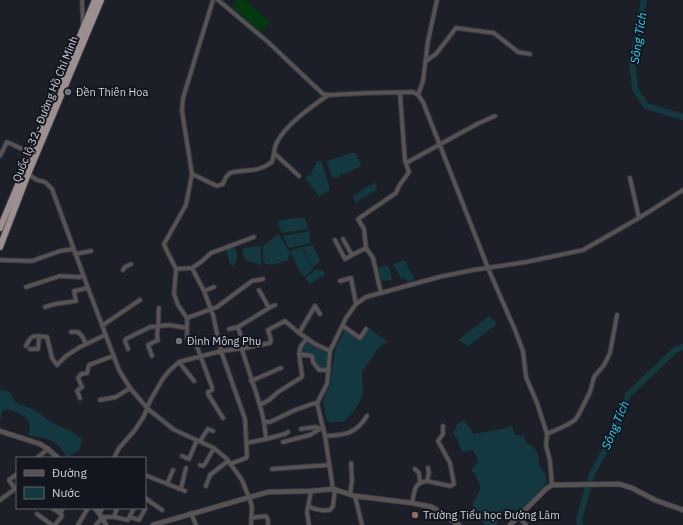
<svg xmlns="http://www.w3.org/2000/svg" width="683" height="525" viewBox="0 0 683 525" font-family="'IBM Plex Sans',sans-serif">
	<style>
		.green { fill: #033910 }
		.water { fill: #133840 }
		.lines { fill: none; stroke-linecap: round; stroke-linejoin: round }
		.river { stroke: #133840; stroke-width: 6 }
		.minor-casing { stroke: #393c44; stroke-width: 5.5 }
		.tertiary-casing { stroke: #393c44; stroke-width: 6 }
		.trunk-casing { stroke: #393c44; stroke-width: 8 }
		.minor { stroke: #585252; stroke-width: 3.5 }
		.tertiary { stroke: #585252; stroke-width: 4.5 }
		.trunk { stroke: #9d8f8f; stroke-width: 6 }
		.worship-dot { fill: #6b7280; stroke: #13161f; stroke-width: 1.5 }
		.education-dot { fill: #8d6e63; stroke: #13161f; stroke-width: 1.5 }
		.labels { text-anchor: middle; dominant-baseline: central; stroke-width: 4; stroke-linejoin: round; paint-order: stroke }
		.poi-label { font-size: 11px; fill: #d1d3d9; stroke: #13161f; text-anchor: start }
		.street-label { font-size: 11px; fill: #d1d3d9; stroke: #13161f }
		.water-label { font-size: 12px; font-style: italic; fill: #22dafb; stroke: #13161f }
	</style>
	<rect width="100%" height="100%" fill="#1c1f28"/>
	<path class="green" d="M238 0H245L270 21 261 32 232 7Z"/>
	<path class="water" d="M351 153H356L361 166 345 174H340L339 178 334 177 332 178 327 161Z
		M317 161H321C323 165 329 186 330 190L319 196 305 178 311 174Z
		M375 183 377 187 375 192 370 193 367 196 362 198 356 203 355 202 353 197 368 186Z
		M293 218H305L308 229 282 233 277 221Z
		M309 231 311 243 289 248 283 236Z
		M279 234 291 255 288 257 289 260 272 265 269 264H265V262L263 261V246Z
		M313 245 320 261 313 267 302 247Z
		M261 246V265L245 260 242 248Z
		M231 247 235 248C238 254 238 259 234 266L230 264 226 251 227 249Z
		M301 247 313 269 308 274 304 276 300 272 290 251Z
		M404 260 415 280 408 282 405 278H401L393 264Z
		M387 265 390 270 392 280 381 281 378 268Z
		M317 269 320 271 322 269 325 274 323 277H321L310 284 305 278Z
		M489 316 497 324 468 346 458 340Z
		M369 328 388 342 379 347 362 372C361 377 363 380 363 385 365 399 353 413 343 422H330L326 419 323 400 329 387 336 347 345 330 360 340Z
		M310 343 329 352 328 369 320 370 314 362 313 355 301 354 302 346 304 344Z
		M0 390 10 392 15 401 19 404 34 410 56 425 71 431 82 439 80 449 72 455 67 457C57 440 48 438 30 436L28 435C35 419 19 412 6 409L3 411 1 414V420L0 421Z
		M464 421 474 434 502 429 512 426 515 435 523 436C527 440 525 445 532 445L538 454 539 464 546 476 547 483 518 514 513 509 499 518 496 525H485L473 507V503L480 490V486L475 474 471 470 478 463 477 458 473 450 462 452 458 441 453 433 458 423Z"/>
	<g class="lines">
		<path class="river" d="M644 0 632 61 635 89 646 106 683 117
			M580 525 579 519 592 474 616 430 628 395 675 350 683 347"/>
		<defs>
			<path id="minor" d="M82 0 83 25
				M213 0 183 98 182 111 192 174 186 205 164 244 166 249 176 269 174 294 178 305 187 318V339L196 344 212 387V390L208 392V394L223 418
				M218 0 268 42 323 94 328 95 367 93 413 92 418 95 423 102 488 268 515 330 523 351 526 377 537 403 547 434 546 445 550 461 552 485
				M426 61 436 54 456 28 494 33 518 52 530 54
				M418 95 423 81 428 41 437 0
				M274 153 299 176
				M0 156 7 142 31 153
				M406 163 477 124 495 116
				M28 174 37 180 45 182 52 189 88 288 119 370 130 388 148 409 173 429 181 433 214 448 227 459 242 480 250 500 252 507 251 525
				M192 174 217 186 223 184 226 177 230 173C247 168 256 174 272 162 274 156 274 150 276 144 285 125 311 107 328 95
				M639 218 683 190
				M343 239 352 255 366 248 373 258 381 293
				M335 240 345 259 352 255
				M366 248 364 229 358 219 396 193 399 186 409 172 405 161 400 93
				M75 254 91 251
				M0 260 32 261 60 251 73 249
				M192 268 201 262 211 253 254 237
				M176 269 192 268 204 291 213 315 221 351 245 419 247 456 246 458 230 464
				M123 270 125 267 131 264
				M340 281 351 278 356 304
				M26 287 60 276 79 277 84 276
				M204 291 214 287
				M45 307 55 304 76 301 74 291 88 288
				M269 308 275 305
				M187 318 217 307 252 281 263 279
				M103 325 140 300
				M343 326 360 338 366 329
				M229 329 238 327
				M71 332H78L82 336 86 344
				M299 333 315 306 320 314
				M26 346C32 333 34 336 47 337L52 358 57 365 66 356 80 347 105 335
				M245 348 238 327 269 308 259 290
				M30 349H38L39 337
				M128 349 125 341 126 339 150 327 169 325 187 328
				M242 349C249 374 259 397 264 422H270L295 410 318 402
				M299 354 312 356 313 362 319 370H329
				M152 356 148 345 158 340C156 334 158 332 158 326 159 320 158 314 159 308
				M179 362 194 381
				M251 381 281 368
				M80 398 77 391 82 387 78 378 81 374 87 373 89 365 113 356
				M100 400 116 397 130 388
				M260 405 269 400 278 392 302 377C302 363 293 348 308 339
				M301 429 315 427 322 429
				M547 434 567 425 575 420 579 414 590 392 594 377 604 365 610 353 617 315
				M325 436C345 435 356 434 367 416
				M266 439 285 434 288 432
				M200 441 208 429 213 431
				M283 442 310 435 320 429
				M247 443 266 439 264 422
				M182 456 189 459 197 440
				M37 458 48 449
				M114 458 119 448 135 430 144 416 150 401 162 380 169 371 179 362 221 351 245 348 270 343 271 340 268 330 285 321 299 333 315 344 330 351
				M200 465 203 466 205 464 214 448
				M272 469 329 465
				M415 469 419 473 420 482
				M145 475 185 491
				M427 481 450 486 454 484 450 463 438 441 443 434V426
				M167 484 173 470
				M206 486 210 475 228 461
				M179 489 181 488 186 468
				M333 489 325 436 317 403 327 384 330 351 346 318 356 304 366 297 439 277 473 270 526 262 583 250 639 218 630 178
				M350 494 352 481 351 463
				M355 496 362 525
				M145 498 162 510
				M0 500 15 489 9 480 17 474
				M412 503C415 491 413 483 427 481L429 473 428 468
				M309 506C313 510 324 511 330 510L333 506 335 489
				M52 508 61 514
				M99 512 101 511 102 508
				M191 513 196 525
				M37 514 52 525
				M114 517 117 508
				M130 517 139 520 145 509
				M519 517 526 525
				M251 518 266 516 268 520V525
				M103 519 105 517H114L128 520 134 508
				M55 525 62 516 60 513 63 508
				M78 525 88 508
				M96 525 102 518
				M309 525 307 512 311 491"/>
			<path id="tertiary" d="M0 431 40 444 48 449 58 458
				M95 508 103 519 106 525
				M153 525 268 492 311 491 333 489 355 496 412 503 432 507 459 525
				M510 525 546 489 552 485 619 484 632 488 655 500 683 510"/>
			<path id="trunk" d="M0 228 95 0
				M0 247 28 174 101 0"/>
		</defs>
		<use href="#minor" class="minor-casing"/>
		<use href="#tertiary" class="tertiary-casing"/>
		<use href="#trunk" class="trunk-casing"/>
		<use href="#minor" class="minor"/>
		<use href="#tertiary" class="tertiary"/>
		<use href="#trunk" class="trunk"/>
	</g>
	<g class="worship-dot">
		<circle cx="68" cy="92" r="4"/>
		<circle cx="179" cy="341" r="4"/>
	</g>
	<circle class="education-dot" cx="415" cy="515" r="4"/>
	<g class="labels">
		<g class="poi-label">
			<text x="76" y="92">Đền Thiên Hoa</text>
			<text x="187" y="341">Đình Mông Phụ</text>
			<text x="423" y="515">Trường Tiểu học Đường Lâm</text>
		</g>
		<g class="street-label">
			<text transform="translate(45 109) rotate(-68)">Quốc lộ 32 - Đường Hồ Chí Minh</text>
		</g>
		<g class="water-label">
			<text transform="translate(638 38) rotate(-81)">Sông Tích</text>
			<text transform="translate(615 425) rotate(-67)">Sông Tích</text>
		</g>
	</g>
	<rect x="16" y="457" width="130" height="52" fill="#13161f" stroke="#5f6269"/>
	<rect x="24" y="470" width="20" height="6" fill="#585252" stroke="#5f6269"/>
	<text x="52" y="477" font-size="12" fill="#d1d3d9">Đường</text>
	<rect x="24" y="487" width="20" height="12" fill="#133840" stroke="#5f6269"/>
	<text x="52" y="497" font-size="12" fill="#d1d3d9">Nước</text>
</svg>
